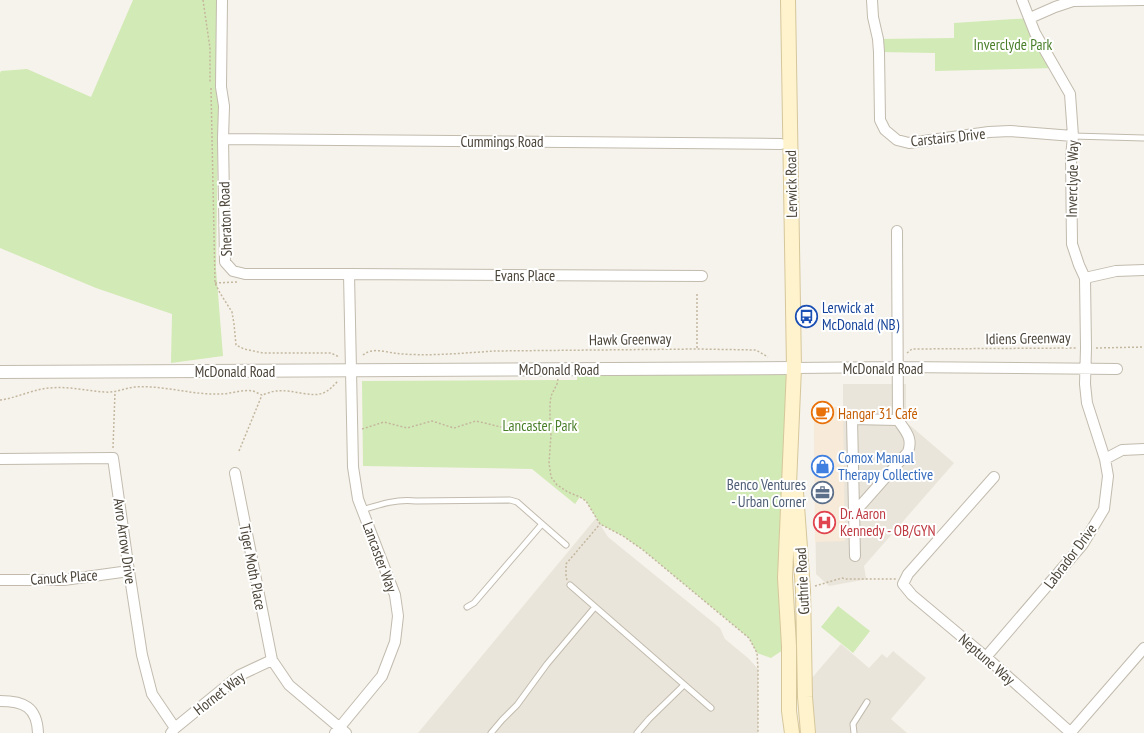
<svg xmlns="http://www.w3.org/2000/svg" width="1144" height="733" viewBox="0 0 1144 733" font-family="'PT Sans Narrow',sans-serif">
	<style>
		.residential { fill: #eae5da }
		.commercial { fill: #f7ead8 }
		.green { fill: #d2eab5 }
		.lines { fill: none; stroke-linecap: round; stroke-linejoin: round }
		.service-casing { stroke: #c2bbae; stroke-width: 7 }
		.minor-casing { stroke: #c2bbae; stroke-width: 12 }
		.tertiary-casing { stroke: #c2bbae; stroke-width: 14 }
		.secondary-casing { stroke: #d6c79b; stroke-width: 16 }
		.path { stroke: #c4b79f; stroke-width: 1.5; stroke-dasharray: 2 2; stroke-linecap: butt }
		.service { stroke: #fff; stroke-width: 5 }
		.minor { stroke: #fff; stroke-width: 10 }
		.tertiary { stroke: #fff; stroke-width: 12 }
		.secondary { stroke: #fff3cd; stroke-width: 14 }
		.labels { text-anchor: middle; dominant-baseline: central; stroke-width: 4; stroke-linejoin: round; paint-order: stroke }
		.park-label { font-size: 15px; fill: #4a7f2a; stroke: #fff }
		.street-label { font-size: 15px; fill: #4b4439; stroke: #fff }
		.transit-label { font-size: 15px; fill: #164399; stroke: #fff; text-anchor: start }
		.food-label { font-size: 15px; fill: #c56008; stroke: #fff; text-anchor: start }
		.shop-label { font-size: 15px; fill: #366cbe; stroke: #fff; text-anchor: start }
		.service-label { font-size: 15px; fill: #4e5e75; stroke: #fff; text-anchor: end }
		.health-label { font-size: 15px; fill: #be3a42; stroke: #fff; text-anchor: start }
	</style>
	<rect width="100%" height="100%" fill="#f6f3ec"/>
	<path class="residential" d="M843 384H906V422L954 463 864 566 866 578 868 579 829 586 816 574 814 407H843Z
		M596 518 608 537 720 628 725 639 748 658 758 669V733H418Z
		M841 644 869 668 882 654 887 658 893 651 926 678 891 719 907 733H812L811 679Z"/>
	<path class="commercial" d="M814 407H843L845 541 815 542Z"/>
	<path class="green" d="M133 0H220L216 269 223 356 171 363 172 314 96 288 0 248V73L1 71 27 69 91 97Z
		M1030 18 1056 68 935 71V53L879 52 878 39 954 38V23Z
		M794 368 789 646 771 658 757 653 749 638 643 550 623 536 600 524 586 501 580 497 575 504 532 469 363 466 362 381 577 380 578 369Z
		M838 606 870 631 853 653 821 627Z"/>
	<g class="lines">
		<defs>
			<path id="service" d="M1073 136 1144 138
				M362 510C381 504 396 499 416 501L510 500 517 502 566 545
				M570 585 711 708
				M467 607 474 603 542 524
				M491 733 502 720 517 705 547 664 595 607
				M637 733 649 719 684 685
				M854 733 853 724 867 702"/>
			<path id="minor" d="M222 0 221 87 224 106 223 139 225 262 233 271 245 274H349L353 467 358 499 395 595 398 616 395 642 382 676 335 733
				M872 0 873 17 878 39 879 52 880 120 885 130 897 140 909 143 989 132 1010 131 1073 136
				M1030 18 1055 7 1073 1 1144 0
				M223 139 781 144
				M349 274 702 276
				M1085 278 1116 271 1144 270
				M794 368 898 367 1117 369
				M0 459 113 458 129 571 142 655 152 694 175 728
				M1105 459 1122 450 1144 449
				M235 473 272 660 289 685 346 733
				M994 477 908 574 903 584 912 595 986 657 1071 733
				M854 513 908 452C913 438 906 432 898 420L897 231
				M855 556 852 419 898 420
				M0 580H64L129 571
				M986 657 1083 544 1104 509 1108 476 1105 459 1087 403 1085 384 1086 348 1085 278 1079 265 1072 244 1071 157 1073 136 1070 94 1035 33 1022 0
				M0 701C24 701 37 707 38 733
				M1071 732 1144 648
				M171 733 175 728 240 675 272 660"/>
			<path id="tertiary" d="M0 372 794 368"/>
			<path id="secondary" d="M788 0 794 368 785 578 789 646V711L792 733
				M796 492 803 590 805 697 808 733"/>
		</defs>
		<use href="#service" class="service-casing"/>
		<use href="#minor" class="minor-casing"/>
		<use href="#tertiary" class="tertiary-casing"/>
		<use href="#secondary" class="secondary-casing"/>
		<path class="path" d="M203 0 210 48V82
			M211 88 215 283 220 293 232 312 234 324 236 345 244 349 263 353H331L339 357
			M215 283 237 282
			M697 348V294
			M1096 348 1144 347
			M907 353 912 349 1076 348
			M363 355C371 348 383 351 393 353 424 357 463 353 495 351L697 349 756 350 768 357
			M558 379 557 384 551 396 550 404V429L551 435 549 463 551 477 557 485 568 492 580 497 586 501 600 524 623 536 643 550 749 638 757 653 758 669V733
			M0 400C17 398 33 389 50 388 69 386 87 391 105 392 116 393 124 388 135 387 164 385 191 395 220 394 231 394 243 389 253 391 256 392 259 394 262 395 266 394 272 391 277 391 291 389 312 398 323 393 329 391 333 386 338 381
			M362 429 384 422 407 428 432 421 454 428 476 421 501 427 520 421 549 429
			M113 448 115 392
			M239 451 262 395
			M567 580 566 576V564L600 524
			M815 586 842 578 846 579H896"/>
		<use href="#service" class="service"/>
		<use href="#minor" class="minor"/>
		<use href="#tertiary" class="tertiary"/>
		<use href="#secondary" class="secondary"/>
	</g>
	<defs>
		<symbol id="bus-ring" viewBox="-11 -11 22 22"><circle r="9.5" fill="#fff" stroke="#1a4fb4" stroke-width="1.5"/><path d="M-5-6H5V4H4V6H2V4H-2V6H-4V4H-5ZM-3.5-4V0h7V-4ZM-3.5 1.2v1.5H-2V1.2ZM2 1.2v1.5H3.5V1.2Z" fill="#1a4fb4"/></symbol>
		<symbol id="cafe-ring" viewBox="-11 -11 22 22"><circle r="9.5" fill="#fff" stroke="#e8710a" stroke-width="1.5"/><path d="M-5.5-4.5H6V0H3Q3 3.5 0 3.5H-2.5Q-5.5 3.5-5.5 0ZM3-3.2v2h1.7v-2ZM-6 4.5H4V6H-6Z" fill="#e8710a"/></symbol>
		<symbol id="shop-ring" viewBox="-11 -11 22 22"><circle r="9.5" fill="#fff" stroke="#3f7fe0" stroke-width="1.5"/><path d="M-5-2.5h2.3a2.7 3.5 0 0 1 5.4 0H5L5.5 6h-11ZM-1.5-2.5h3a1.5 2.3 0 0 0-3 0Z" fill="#3f7fe0"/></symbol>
		<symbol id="office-ring" viewBox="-11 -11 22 22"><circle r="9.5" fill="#fff" stroke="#5c6f8a" stroke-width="1.5"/><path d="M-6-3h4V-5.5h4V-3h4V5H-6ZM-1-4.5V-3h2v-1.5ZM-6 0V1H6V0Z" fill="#5c6f8a"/></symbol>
		<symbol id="hospital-ring" viewBox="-11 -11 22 22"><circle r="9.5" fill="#fff" stroke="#e0444e" stroke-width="1.5"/><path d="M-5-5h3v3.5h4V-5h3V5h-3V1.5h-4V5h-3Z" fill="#e0444e"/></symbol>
	</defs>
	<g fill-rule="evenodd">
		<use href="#bus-ring" x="794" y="304" width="25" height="25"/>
		<use href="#cafe-ring" x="810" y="400" width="25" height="25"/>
		<use href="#shop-ring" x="810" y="454" width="25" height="25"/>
		<use href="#office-ring" x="810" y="480" width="25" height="25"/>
		<use href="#hospital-ring" x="812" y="510" width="25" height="25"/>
	</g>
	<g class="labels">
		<g class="park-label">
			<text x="1013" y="44">Inverclyde Park</text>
			<text x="540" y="425">Lancaster Park</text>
		</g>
		<g class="street-label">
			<text transform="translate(948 137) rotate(-6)">Carstairs Drive</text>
			<text x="502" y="141">Cummings Road</text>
			<text transform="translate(1072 179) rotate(-89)">Inverclyde Way</text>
			<text transform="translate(791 184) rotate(-91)">Lerwick Road</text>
			<text transform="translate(225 219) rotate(-92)">Sheraton Road</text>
			<text x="525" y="275">Evans Place</text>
			<text transform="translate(1028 338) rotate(-1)">Idiens Greenway</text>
			<text transform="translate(630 339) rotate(-1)">Hawk Greenway</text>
			<text x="883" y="368">McDonald Road</text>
			<text x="559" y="369">McDonald Road</text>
			<text x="235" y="371">McDonald Road</text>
			<text transform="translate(125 541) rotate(82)">Avro Arrow Drive</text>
			<text transform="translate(1070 556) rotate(-53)">Labrador Drive</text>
			<text transform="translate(380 557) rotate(70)">Lancaster Way</text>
			<text transform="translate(253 567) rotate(79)">Tiger Moth Place</text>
			<text transform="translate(64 577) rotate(-4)">Canuck Place</text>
			<text transform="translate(802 581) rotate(-93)">Guthrie Road</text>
			<text transform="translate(987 659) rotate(41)">Neptune Way</text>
			<text transform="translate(219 693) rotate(-38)">Hornet Way</text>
		</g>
		<g class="transit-label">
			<text x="822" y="307">Lerwick at<tspan x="822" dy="17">McDonald (NB)</tspan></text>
		</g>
		<g class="food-label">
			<text x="838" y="413">Hangar 31 Café</text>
		</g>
		<g class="shop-label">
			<text x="838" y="457">Comox Manual<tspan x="838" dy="17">Therapy Collective</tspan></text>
		</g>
		<g class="service-label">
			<text x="806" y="484">Benco Ventures<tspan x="806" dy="17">- Urban Corner</tspan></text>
		</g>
		<g class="health-label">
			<text x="840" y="513">Dr. Aaron<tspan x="840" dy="17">Kennedy - OB/GYN</tspan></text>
		</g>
	</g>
</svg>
